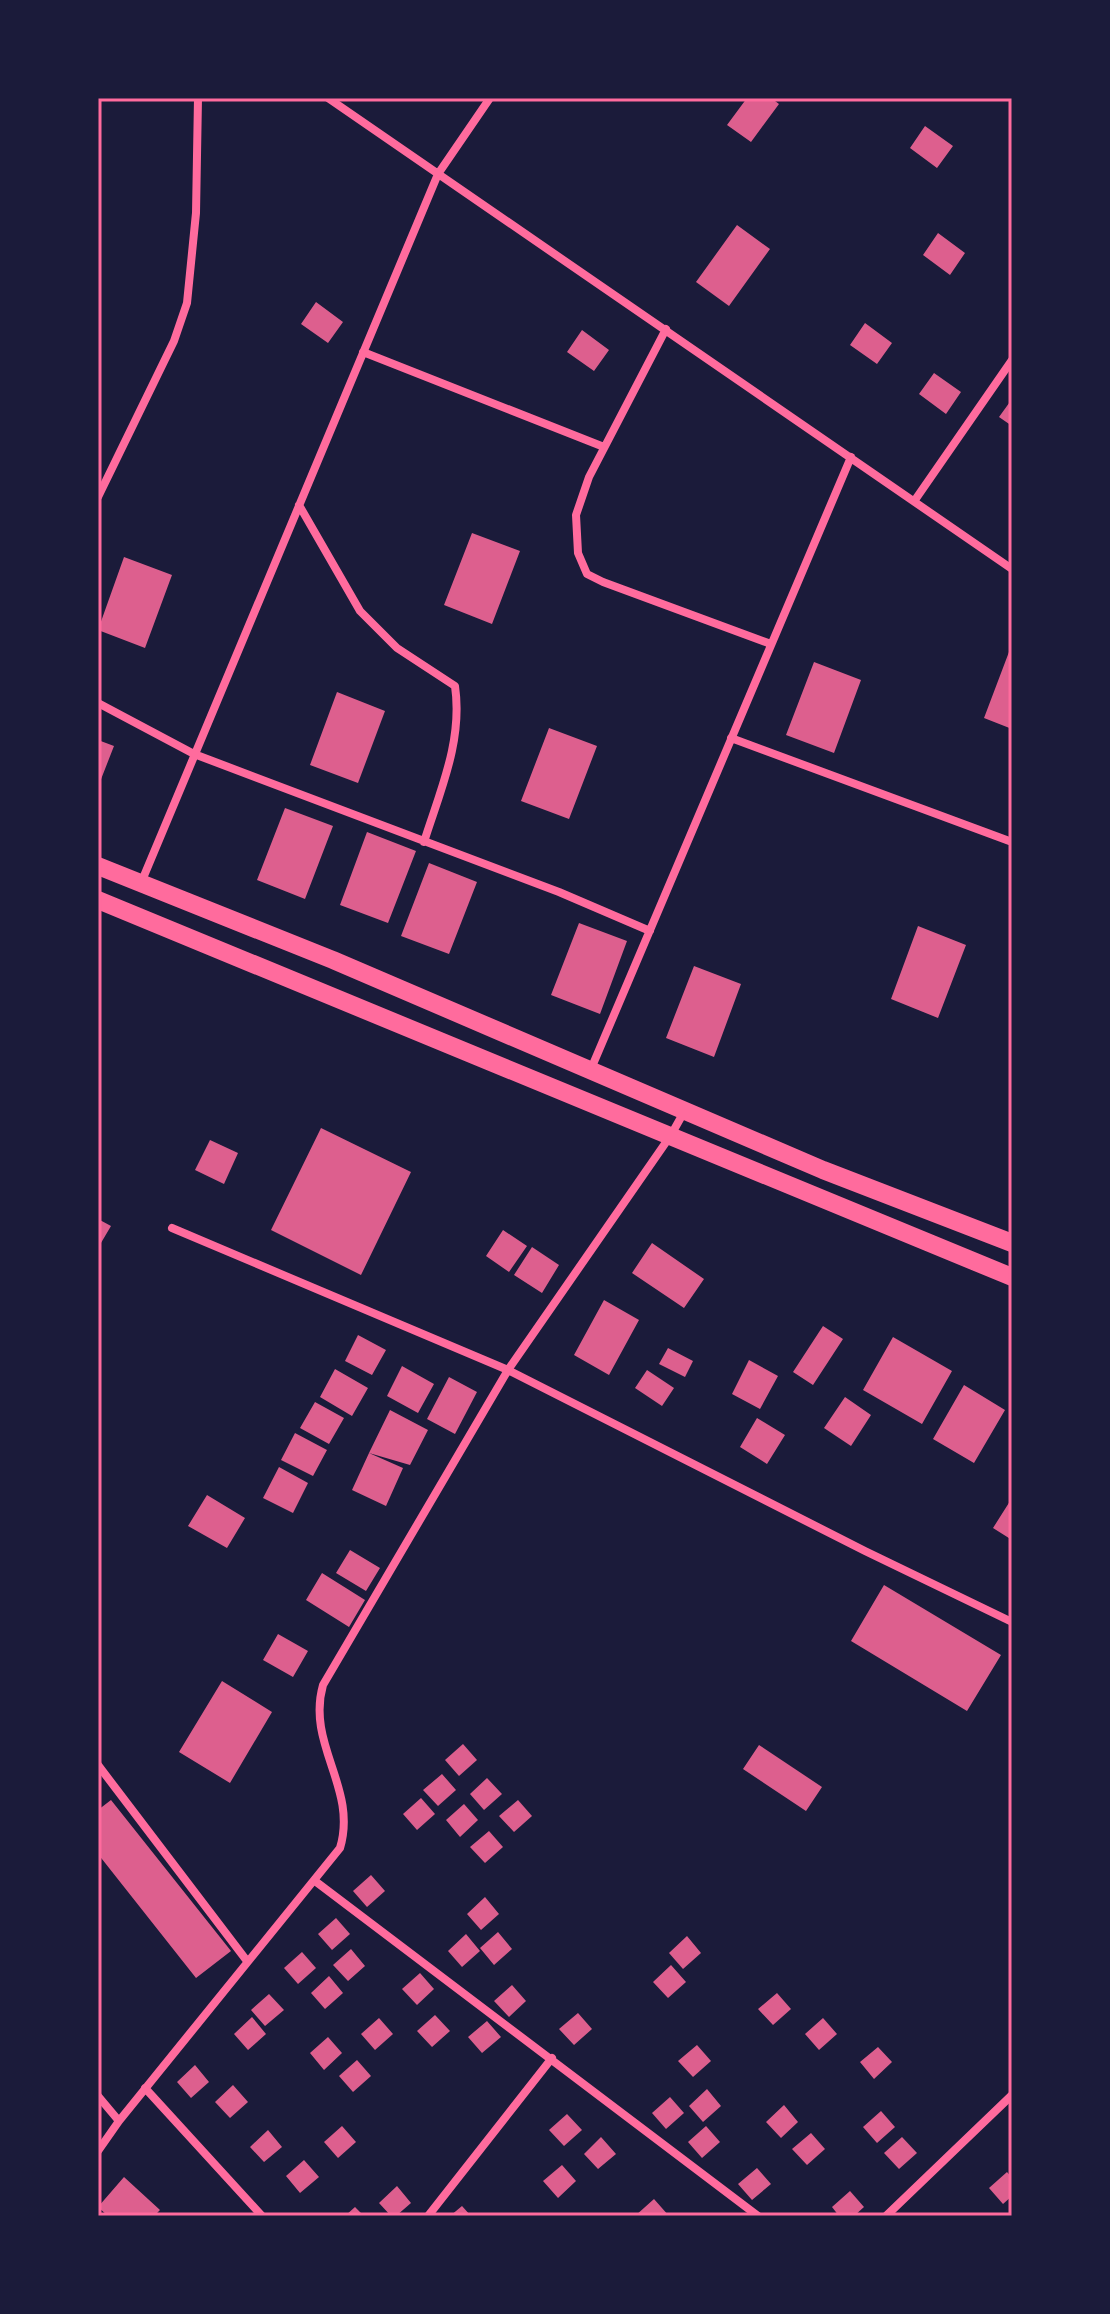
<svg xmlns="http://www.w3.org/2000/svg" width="1110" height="2314" viewBox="0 0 1110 2314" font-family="'Zilla Slab',serif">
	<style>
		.building { fill: #dd5f8e }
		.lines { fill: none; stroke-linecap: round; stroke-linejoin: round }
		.minor { stroke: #ff6b9d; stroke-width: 8 }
		.primary { stroke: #ff6b9d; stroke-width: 18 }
		.neatline { fill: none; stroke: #ff6b9d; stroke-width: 3 }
	</style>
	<rect width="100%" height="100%" fill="#1b1b3a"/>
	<path class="building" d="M747 98H771L779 104 751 142 727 125Z
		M925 126 953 146 937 168 910 148Z
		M737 225 770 249 729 306 696 282Z
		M938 233 965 253 950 275 923 255Z
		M316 302 343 322 328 343 301 324Z
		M865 323 892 343 877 364 850 345Z
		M582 330 609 350 594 371 567 352Z
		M934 373 961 392 946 414 919 394Z
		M1012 399V426L999 417Z
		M472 533 520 551 492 624 444 605Z
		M124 557 172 575 145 648 98 630Z
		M1012 644V729L984 718Z
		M814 662 861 680 834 753 786 735Z
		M337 692 385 711 358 783 310 765Z
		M549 728 597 746 569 819 521 801Z
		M98 740 114 746 98 787Z
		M285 808 333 826 305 899 257 880Z
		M367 832 416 851 388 923 340 905Z
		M429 863 477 882 449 954 401 936Z
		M579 923 627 941 600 1014 551 995Z
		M918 926 966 945 938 1018 891 999Z
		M694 966 741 984 714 1057 666 1038Z
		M321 1128 411 1172 361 1275 271 1230Z
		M210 1140 238 1153 224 1184 195 1170Z
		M98 1219 111 1226 98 1248Z
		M503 1230 527 1246 509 1272 486 1256Z
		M652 1243 704 1279 684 1308 632 1273Z
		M532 1247 559 1265 542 1293 514 1275Z
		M604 1300 639 1320 609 1375 574 1355Z
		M823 1326 843 1339 813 1385 793 1372Z
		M358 1335 386 1350 372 1375 345 1361Z
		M893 1337 952 1371 922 1424 863 1390Z
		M668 1348 693 1361 685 1377 659 1364Z
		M749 1360 778 1376 760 1409 732 1394Z
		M402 1366 434 1384 418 1413 387 1396Z
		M335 1369 368 1388 352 1416 320 1397Z
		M647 1370 674 1388 662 1406 635 1388Z
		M449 1377 477 1392 455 1434 427 1419Z
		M964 1385 1005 1410 974 1463 933 1439Z
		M845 1397 871 1415 851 1446 824 1428Z
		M315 1402 344 1418 329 1444 300 1428Z
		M390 1410 428 1430 410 1465 369 1453 403 1468 386 1506 352 1490 369 1453Z
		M757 1418 785 1435 767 1464 740 1447Z
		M295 1433 327 1450 313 1476 281 1460Z
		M279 1467 308 1483 293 1513 263 1498Z
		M207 1495 245 1518 227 1548 188 1526Z
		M1012 1498V1540L993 1528Z
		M350 1550 380 1568 366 1591 336 1573Z
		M322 1573 365 1600 349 1627 306 1600Z
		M884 1585 1001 1655 967 1711 851 1641Z
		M278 1634 308 1651 293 1677 263 1660Z
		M222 1681 272 1712 230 1783 179 1752Z
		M463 1744 477 1760 459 1776 445 1760Z
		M759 1745 822 1787 806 1811 743 1769Z
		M442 1774 456 1790 438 1806 423 1790Z
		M487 1778 502 1794 484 1810 470 1794Z
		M421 1798 435 1814 417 1830 403 1814Z
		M111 1800 231 1951 196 1978 98 1854V1810Z
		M518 1800 532 1816 514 1832 499 1816Z
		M464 1804 478 1820 460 1837 446 1820Z
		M489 1831 503 1847 485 1863 470 1847Z
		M371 1875 385 1891 367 1907 353 1891Z
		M485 1897 499 1914 481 1930 467 1914Z
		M336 1918 350 1934 332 1950 318 1934Z
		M498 1932 512 1949 494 1965 480 1948Z
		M466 1934 480 1951 462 1967 448 1951Z
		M687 1936 701 1953 683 1969 669 1953Z
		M351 1949 365 1966 348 1981 333 1965Z
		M302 1952 316 1968 298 1984 284 1968Z
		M671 1965 686 1982 668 1998 653 1982Z
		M420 1973 434 1989 417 2005 402 1989Z
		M329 1976 343 1993 325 2009 311 1993Z
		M512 1985 526 2001 509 2017 494 2001Z
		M777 1993 791 2009 773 2025 758 2009Z
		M269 1994 284 2010 265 2026 251 2010Z
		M578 2013 592 2029 574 2045 559 2029Z
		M435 2015 450 2031 432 2047 417 2031Z
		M252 2017 266 2034 248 2050 234 2034Z
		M379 2018 393 2034 375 2050 361 2034Z
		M823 2018 837 2034 819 2050 805 2034Z
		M487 2021 501 2037 482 2053 468 2037Z
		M328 2037 342 2053 324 2070 310 2053Z
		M697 2045 711 2061 693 2077 678 2061Z
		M878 2047 892 2062 874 2079 860 2062Z
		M357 2060 371 2076 353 2092 339 2076Z
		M195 2065 209 2082 191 2098 177 2082Z
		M233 2085 248 2102 230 2118 215 2102Z
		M707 2089 721 2106 703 2122 689 2106Z
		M670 2097 684 2113 666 2129 652 2113Z
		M784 2105 798 2122 781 2138 766 2122Z
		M881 2111 895 2127 877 2143 863 2127Z
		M567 2114 582 2130 564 2146 549 2130Z
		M342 2126 356 2142 338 2158 324 2142Z
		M706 2126 720 2142 702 2158 688 2142Z
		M268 2130 282 2147 264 2162 250 2147Z
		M811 2133 825 2149 807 2165 792 2149Z
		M601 2137 616 2154 598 2169 584 2154Z
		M902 2137 917 2153 899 2169 884 2153Z
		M304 2160 319 2177 300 2193 286 2176Z
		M562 2165 576 2181 558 2198 543 2181Z
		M757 2168 771 2184 752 2200 738 2184Z
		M1007 2172 1012 2178V2196L1003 2204 989 2188Z
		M124 2177 160 2210 154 2216H108L98 2207Z
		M397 2186 411 2203 396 2216H391L379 2203Z
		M850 2191 864 2207 854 2216H839L832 2207Z
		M654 2199 669 2216H635Z
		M462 2206 471 2216H450Z
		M355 2207 364 2216H345Z"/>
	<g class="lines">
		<path class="minor" d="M328 98 1012 569
			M666 329 589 477 576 515 578 553 587 574 603 582 771 644
			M363 352 604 447
			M98 497 174 341 187 303 196 213 198 98
			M915 500 1012 360
			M299 505 360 611 397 648 455 686C463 741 440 791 424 842
			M98 703 194 754 559 892 650 931
			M731 738 1012 842
			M141 883 438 174 490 98
			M591 1069 851 457
			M172 1228 508 1370 865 1551 1012 1622
			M98 1765 247 1961
			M315 1881 758 2216
			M145 2088 262 2216
			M98 2096 119 2121
			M98 2151 119 2121 340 1848C358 1788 306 1745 323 1685L508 1370 671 1135 684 1112
			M428 2216 552 2058
			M886 2216 1012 2095"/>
		<path class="primary" d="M98 866 333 960 823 1170 1012 1243
			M98 900 1012 1277"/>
	</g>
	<rect width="1110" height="2314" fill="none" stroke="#1b1b3a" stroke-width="200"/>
	<rect x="100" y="100" width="910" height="2114" class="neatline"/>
</svg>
